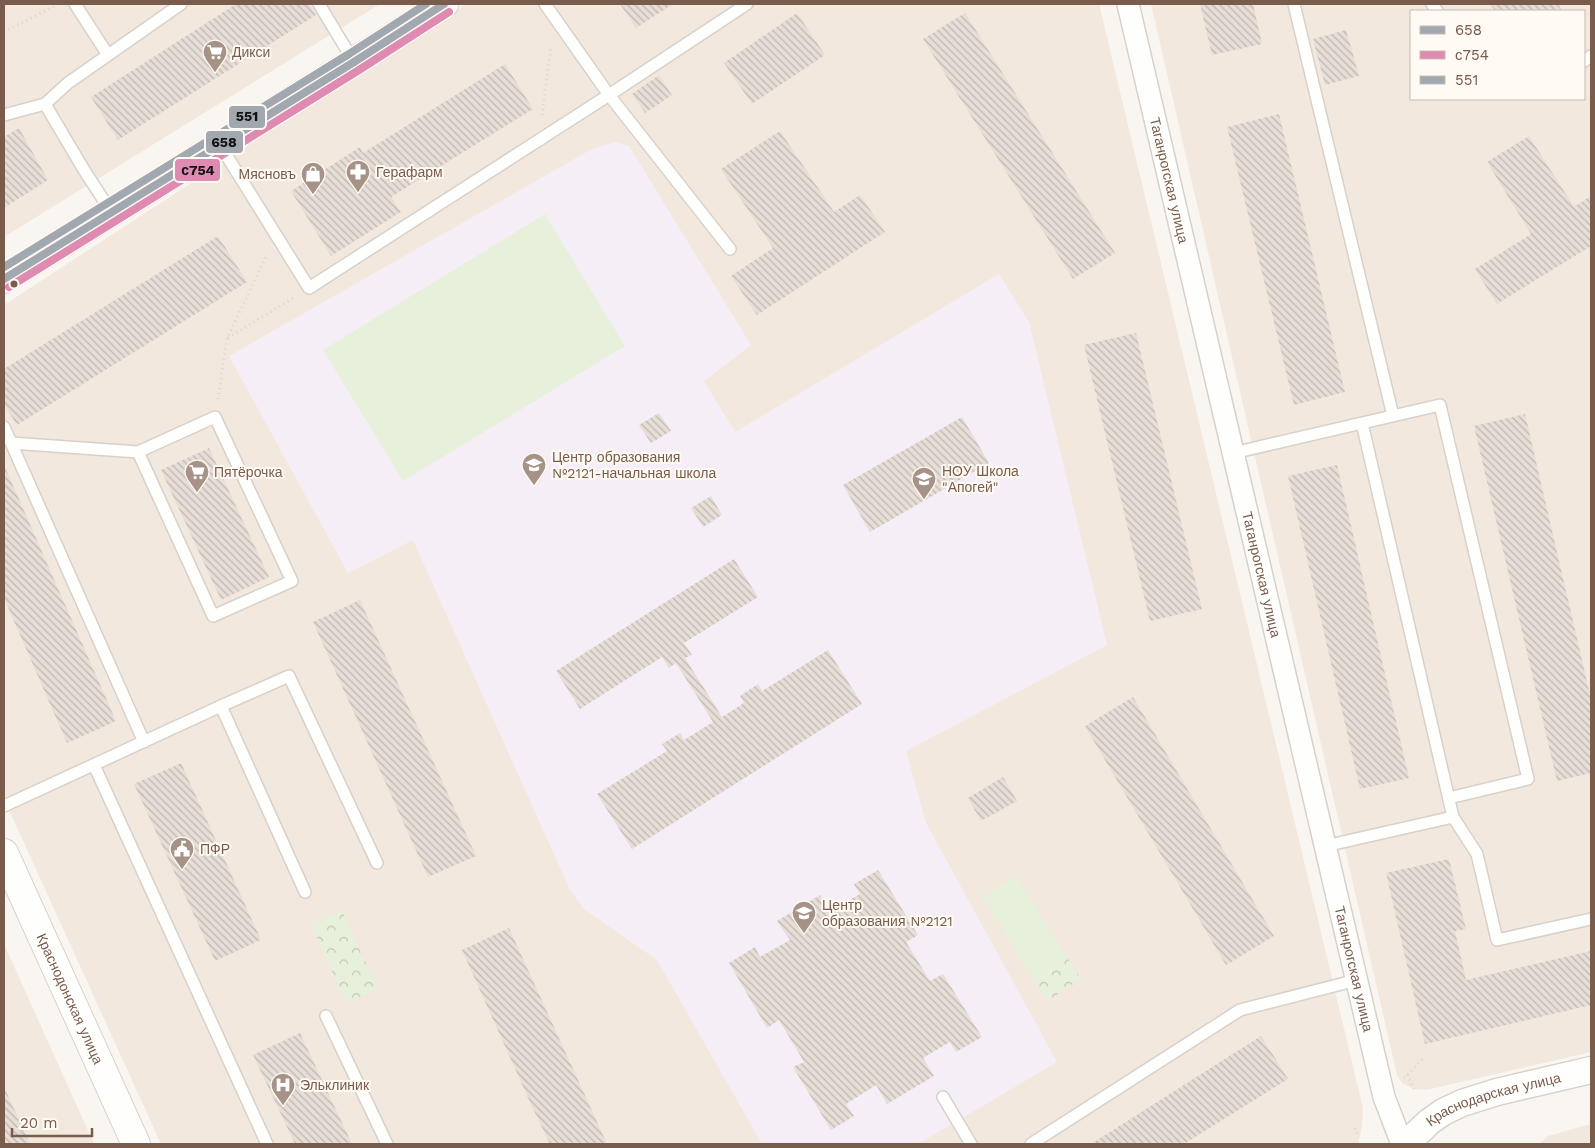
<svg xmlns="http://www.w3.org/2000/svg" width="1595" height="1148" viewBox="0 0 1595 1148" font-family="'Work Sans',sans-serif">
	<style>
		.residential { fill: #f2e8de; fill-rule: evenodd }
		.education { fill: #f6eef6 }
		.grass { fill: #e7f0db }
		.park { fill: url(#park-crowns) }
		.building { fill: url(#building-back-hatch) }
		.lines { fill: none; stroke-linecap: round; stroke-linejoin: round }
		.service-casing { stroke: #d7d1cb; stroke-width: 14 }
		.minor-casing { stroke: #d7d1cb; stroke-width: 24 }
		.tertiary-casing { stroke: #d7d1cb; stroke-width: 29 }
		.secondary-casing { stroke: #d9d2cb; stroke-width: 30 }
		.path { stroke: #dcd5d0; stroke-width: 3; stroke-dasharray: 1 4; stroke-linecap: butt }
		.service { stroke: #fefefd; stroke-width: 11 }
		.minor { stroke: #fefefd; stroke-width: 21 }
		.tertiary { stroke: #fefefd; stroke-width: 26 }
		.secondary { stroke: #fefefd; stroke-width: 28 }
		.bus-1-casing { stroke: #fffaf3; stroke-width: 11 }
		.bus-2-casing { stroke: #fffaf3; stroke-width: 11 }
		.bus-3-casing { stroke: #fffaf3; stroke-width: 11 }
		.bus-1 { stroke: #a2a8af; stroke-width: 8 }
		.bus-2 { stroke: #de8ab1; stroke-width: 8 }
		.bus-3 { stroke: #a2a8af; stroke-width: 8 }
		.bus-dot { fill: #7a5c4d; stroke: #fffaf3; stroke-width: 2 }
		.labels { text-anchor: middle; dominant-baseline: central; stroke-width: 4; stroke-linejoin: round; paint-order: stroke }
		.poi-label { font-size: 14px; fill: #7a5c4d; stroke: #fffaf3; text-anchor: start }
		.street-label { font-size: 14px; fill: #7a5c4d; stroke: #fffaf3 }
		.line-badge { stroke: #fffaf3; stroke-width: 2 }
		.pale-badge-label { font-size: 14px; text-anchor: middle; font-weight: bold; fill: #111 }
	</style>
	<defs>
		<pattern id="park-crowns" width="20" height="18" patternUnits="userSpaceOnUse" patternTransform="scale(1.25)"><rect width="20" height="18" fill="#e7f0db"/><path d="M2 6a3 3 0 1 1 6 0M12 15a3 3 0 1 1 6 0" fill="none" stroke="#c0c6b4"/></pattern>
		<pattern id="building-back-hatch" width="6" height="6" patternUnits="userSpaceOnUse" patternTransform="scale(1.25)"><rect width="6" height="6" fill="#e6ded7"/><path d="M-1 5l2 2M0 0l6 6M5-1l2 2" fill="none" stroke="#bfb7b1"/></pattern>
	</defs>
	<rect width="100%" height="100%" fill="#f9f5f0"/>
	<path class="residential" d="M4 4H380L4 237Z
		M466 4H1099L1363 1108 1362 1127 1358 1144H161L4 799V305Z
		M1151 4H1591V1052L1426 1090 1414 1089 1402 1083 1397 1075ZM1411 11H1584V99H1411Z
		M4 944 94 1144H4Z
		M1591 1124V1144H1539L1548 1136Z"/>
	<path class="education" d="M615 142 629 146 751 345 704 381 735 432 999 274 1029 322 1107 645 906 751 926 823 1057 1062 918 1144H762L657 960 584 909 570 890 413 540 348 573 229 356 592 149Z"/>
	<path class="grass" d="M545 214 625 346 403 481 323 350Z
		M1016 876 1066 956 1032 977 982 897Z"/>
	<path class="park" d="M342 911 378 989 346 1003 311 924Z
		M1066 956 1081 979 1047 1001 1032 977Z"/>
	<path class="building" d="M236 4H309L316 15 118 140 91 97Z
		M620 4H673L636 28Z
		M1200 4H1253L1262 44 1212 55Z
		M1490 4H1558L1562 11H1495Z
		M797 13 825 55 752 104 724 63Z
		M965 13 1115 253 1073 279 923 39Z
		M1346 30 1359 76 1325 85 1313 39Z
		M505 64 533 109 391 197 401 212 331 256 291 191 360 147 363 153Z
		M659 75 672 95 645 113 632 94Z
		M1279 114 1345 392 1294 405 1227 127Z
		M19 128 48 180 4 208V137Z
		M780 131 834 212 860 195 885 232 757 315 731 276 773 248 721 169Z
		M1529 136 1574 207 1591 196V246L1497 304 1475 269 1531 234 1487 162Z
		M218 236 247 282 17 425 4 404V369Z
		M1136 333 1202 609 1150 621 1084 345Z
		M659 413 671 431 651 443 639 425Z
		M1525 414 1591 699V773L1557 781 1474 426Z
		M962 417 989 463 870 532 843 485Z
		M209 448 269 577 221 600 161 470Z
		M4 465 116 721 67 743 4 598Z
		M1337 465 1409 778 1360 789 1288 476Z
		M711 496 722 515 703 527 691 508Z
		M734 559 758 597 684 643 692 655 685 658 722 717 744 703 740 696 758 684 762 691 828 650 862 704 632 849 597 794 667 751 662 744 680 733 684 740 713 722 676 663 669 668 662 657 580 709 556 671Z
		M360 600 476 856 428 877 313 622Z
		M1133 697 1274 936 1226 965 1085 726Z
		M181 763 261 940 215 961 134 784Z
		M1003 777 1017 801 981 821 968 798Z
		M1449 859 1466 929 1455 931 1466 980 1591 951V1005L1425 1044 1386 873Z
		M878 870 918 935 906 942 930 981 943 974 982 1037 956 1052 950 1042 923 1058 934 1076 887 1104 876 1085 846 1104 854 1116 831 1130 793 1067 804 1062 779 1020 767 1028 729 963 755 947 760 957 790 940 777 921 820 895 829 912 860 894 854 884Z
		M509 928 607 1144H550L529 1100 462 950Z
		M300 1033 352 1144H295L253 1055Z
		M1261 1036 1288 1079 1184 1144H1091Z
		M4 1087 30 1144H4Z"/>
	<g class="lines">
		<defs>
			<path id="service" d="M75 4 108 55
				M319 4 354 62
				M545 4 609 95 730 249
				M1294 4 1393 416
				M1432 4 1437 11
				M1584 61 1591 56
				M45 104 84 170 112 213
				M4 115 45 104 68 83 181 4
				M220 145 309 288 609 95 747 4
				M4 427 144 742
				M11 443 138 452 213 616 292 581 215 417 138 452
				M1233 453 1440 405 1528 779 1449 798
				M221 706 289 676 377 863
				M94 765 267 1144
				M4 806 221 706 305 892
				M1453 817 1477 854 1497 940 1591 919
				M1325 846 1453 817 1362 423
				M326 1016 387 1144
				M943 1097 971 1144
				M1031 1144 1240 1010 1357 980"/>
			<g id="minor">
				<path id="s1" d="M1128 4 1384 1097 1402 1144"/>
			</g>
			<g id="tertiary">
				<path id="s2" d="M1406 1144 1429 1122 1443 1112 1462 1103 1497 1092 1591 1070"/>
			</g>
			<g id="secondary">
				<path d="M4 279 354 62 444 4"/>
				<path id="s3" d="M4 853 136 1144"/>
			</g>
		</defs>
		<use href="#service" class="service-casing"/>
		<use href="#minor" class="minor-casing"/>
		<use href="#tertiary" class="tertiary-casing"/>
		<use href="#secondary" class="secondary-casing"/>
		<path class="path" d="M4 32 57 5
			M542 115 551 47
			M228 338 293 298
			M218 399 227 338 267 255
			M1407 1075 1414 1089
			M1404 1078 1425 1057
			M1355 1128 1359 1137"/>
		<use href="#service" class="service"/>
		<use href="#minor" class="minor"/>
		<use href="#tertiary" class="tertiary"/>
		<use href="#secondary" class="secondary"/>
		<defs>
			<path id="bus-1" d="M4 279 354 62 444 4"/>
			<path id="bus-2" d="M9 287 359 70 449 12"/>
			<path id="bus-3" d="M4 267 349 54 426 4"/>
		</defs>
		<use href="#bus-1" class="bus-1-casing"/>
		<use href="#bus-2" class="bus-2-casing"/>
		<use href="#bus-3" class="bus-3-casing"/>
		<use href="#bus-1" class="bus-1"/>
		<use href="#bus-2" class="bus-2"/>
		<use href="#bus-3" class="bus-3"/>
	</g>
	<defs>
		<symbol id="supermarket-pin" viewBox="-11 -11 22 30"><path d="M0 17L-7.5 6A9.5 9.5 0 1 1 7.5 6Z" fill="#a69286" stroke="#fffaf3"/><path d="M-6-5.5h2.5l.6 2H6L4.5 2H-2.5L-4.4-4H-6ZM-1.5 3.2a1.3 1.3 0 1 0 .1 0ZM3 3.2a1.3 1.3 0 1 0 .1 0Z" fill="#fff"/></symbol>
		<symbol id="pharmacy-pin" viewBox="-11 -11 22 30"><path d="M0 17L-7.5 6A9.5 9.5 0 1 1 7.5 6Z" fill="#a69286" stroke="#fffaf3"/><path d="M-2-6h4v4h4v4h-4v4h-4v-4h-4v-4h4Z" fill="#fff"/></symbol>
		<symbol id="shop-pin" viewBox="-11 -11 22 30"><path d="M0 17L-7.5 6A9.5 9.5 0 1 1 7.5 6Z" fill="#a69286" stroke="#fffaf3"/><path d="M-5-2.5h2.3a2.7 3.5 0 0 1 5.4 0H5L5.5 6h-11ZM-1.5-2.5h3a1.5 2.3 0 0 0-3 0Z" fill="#fff"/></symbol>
		<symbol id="school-pin" viewBox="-11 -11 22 30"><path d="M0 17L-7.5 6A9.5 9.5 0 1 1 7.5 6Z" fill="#a69286" stroke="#fffaf3"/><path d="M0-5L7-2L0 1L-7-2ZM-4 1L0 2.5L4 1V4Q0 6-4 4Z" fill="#fff"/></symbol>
		<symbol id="civic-pin" viewBox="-11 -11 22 30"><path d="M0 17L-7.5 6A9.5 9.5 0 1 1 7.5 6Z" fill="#a69286" stroke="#fffaf3"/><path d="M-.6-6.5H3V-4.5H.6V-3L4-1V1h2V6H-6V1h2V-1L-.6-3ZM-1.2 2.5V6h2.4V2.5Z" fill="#fff"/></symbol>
		<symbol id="hospital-pin" viewBox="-11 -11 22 30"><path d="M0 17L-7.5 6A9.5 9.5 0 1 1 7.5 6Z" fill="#a69286" stroke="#fffaf3"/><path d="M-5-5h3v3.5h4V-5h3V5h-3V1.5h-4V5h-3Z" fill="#fff"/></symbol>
	</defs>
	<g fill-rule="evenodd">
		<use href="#supermarket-pin" x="201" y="38" width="28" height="38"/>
		<use href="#pharmacy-pin" x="344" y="158" width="28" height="38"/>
		<use href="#shop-pin" x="299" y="160" width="28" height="38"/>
		<use href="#school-pin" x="520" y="451" width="28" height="38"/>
		<use href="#supermarket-pin" x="183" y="458" width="28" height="38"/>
		<use href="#school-pin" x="910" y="465" width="28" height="38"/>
		<use href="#civic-pin" x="168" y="835" width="28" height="38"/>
		<use href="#school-pin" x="790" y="899" width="28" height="38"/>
		<use href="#hospital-pin" x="269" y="1071" width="28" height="38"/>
	</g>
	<circle class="bus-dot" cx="14" cy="284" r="4.5"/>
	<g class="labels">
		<g class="poi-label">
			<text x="232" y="52">Дикси</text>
			<text x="376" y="172">Герафарм</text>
			<text x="296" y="174" text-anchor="end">Мясновъ</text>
			<text x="552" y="457">Центр образования<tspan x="552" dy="16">№2121-начальная школа</tspan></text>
			<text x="942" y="471">НОУ Школа<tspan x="942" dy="16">"Апогей"</tspan></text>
			<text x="214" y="472">Пятёрочка</text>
			<text x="200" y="849">ПФР</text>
			<text x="822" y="905">Центр<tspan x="822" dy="16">образования №2121</tspan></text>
			<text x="300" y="1085">Эльклиник</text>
		</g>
		<g class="street-label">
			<text stroke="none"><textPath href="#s1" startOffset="181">Таганрогская улица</textPath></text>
			<text stroke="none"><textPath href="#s1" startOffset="586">Таганрогская улица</textPath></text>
			<text stroke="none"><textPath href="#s1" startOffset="991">Таганрогская улица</textPath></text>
			<text stroke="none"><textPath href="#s3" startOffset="160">Краснодонская улица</textPath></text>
			<text stroke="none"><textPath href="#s2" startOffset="101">Краснодарская улица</textPath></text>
		</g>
	</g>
	<g class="line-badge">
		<rect x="228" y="105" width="38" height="24" rx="5" fill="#a2a8af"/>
		<rect x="205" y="130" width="39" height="24" rx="5" fill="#a2a8af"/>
		<rect x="174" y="158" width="47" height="24" rx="5" fill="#de8ab1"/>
	</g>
	<g class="pale-badge-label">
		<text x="247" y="121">551</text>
		<text x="224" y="147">658</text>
		<text x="198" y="175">с754</text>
	</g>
	<rect width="1595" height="1148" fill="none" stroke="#7a5c4d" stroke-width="10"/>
	<rect x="1410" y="10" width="175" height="90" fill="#fffaf3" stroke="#cabbb1"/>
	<rect x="1420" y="26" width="25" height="8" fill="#a2a8af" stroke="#cabbb1"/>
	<text x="1455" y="35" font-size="15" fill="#7a5c4d">658</text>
	<rect x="1420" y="51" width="25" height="8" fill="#de8ab1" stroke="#cabbb1"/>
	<text x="1455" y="60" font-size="15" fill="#7a5c4d">с754</text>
	<rect x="1420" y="76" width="25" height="8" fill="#a2a8af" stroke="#cabbb1"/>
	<text x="1455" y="85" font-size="15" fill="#7a5c4d">551</text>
	<path d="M12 1128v8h80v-8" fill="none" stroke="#7a5c4d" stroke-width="2.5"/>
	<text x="20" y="1128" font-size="15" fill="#7a5c4d" stroke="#fffaf3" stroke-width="4" paint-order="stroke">20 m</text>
</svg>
